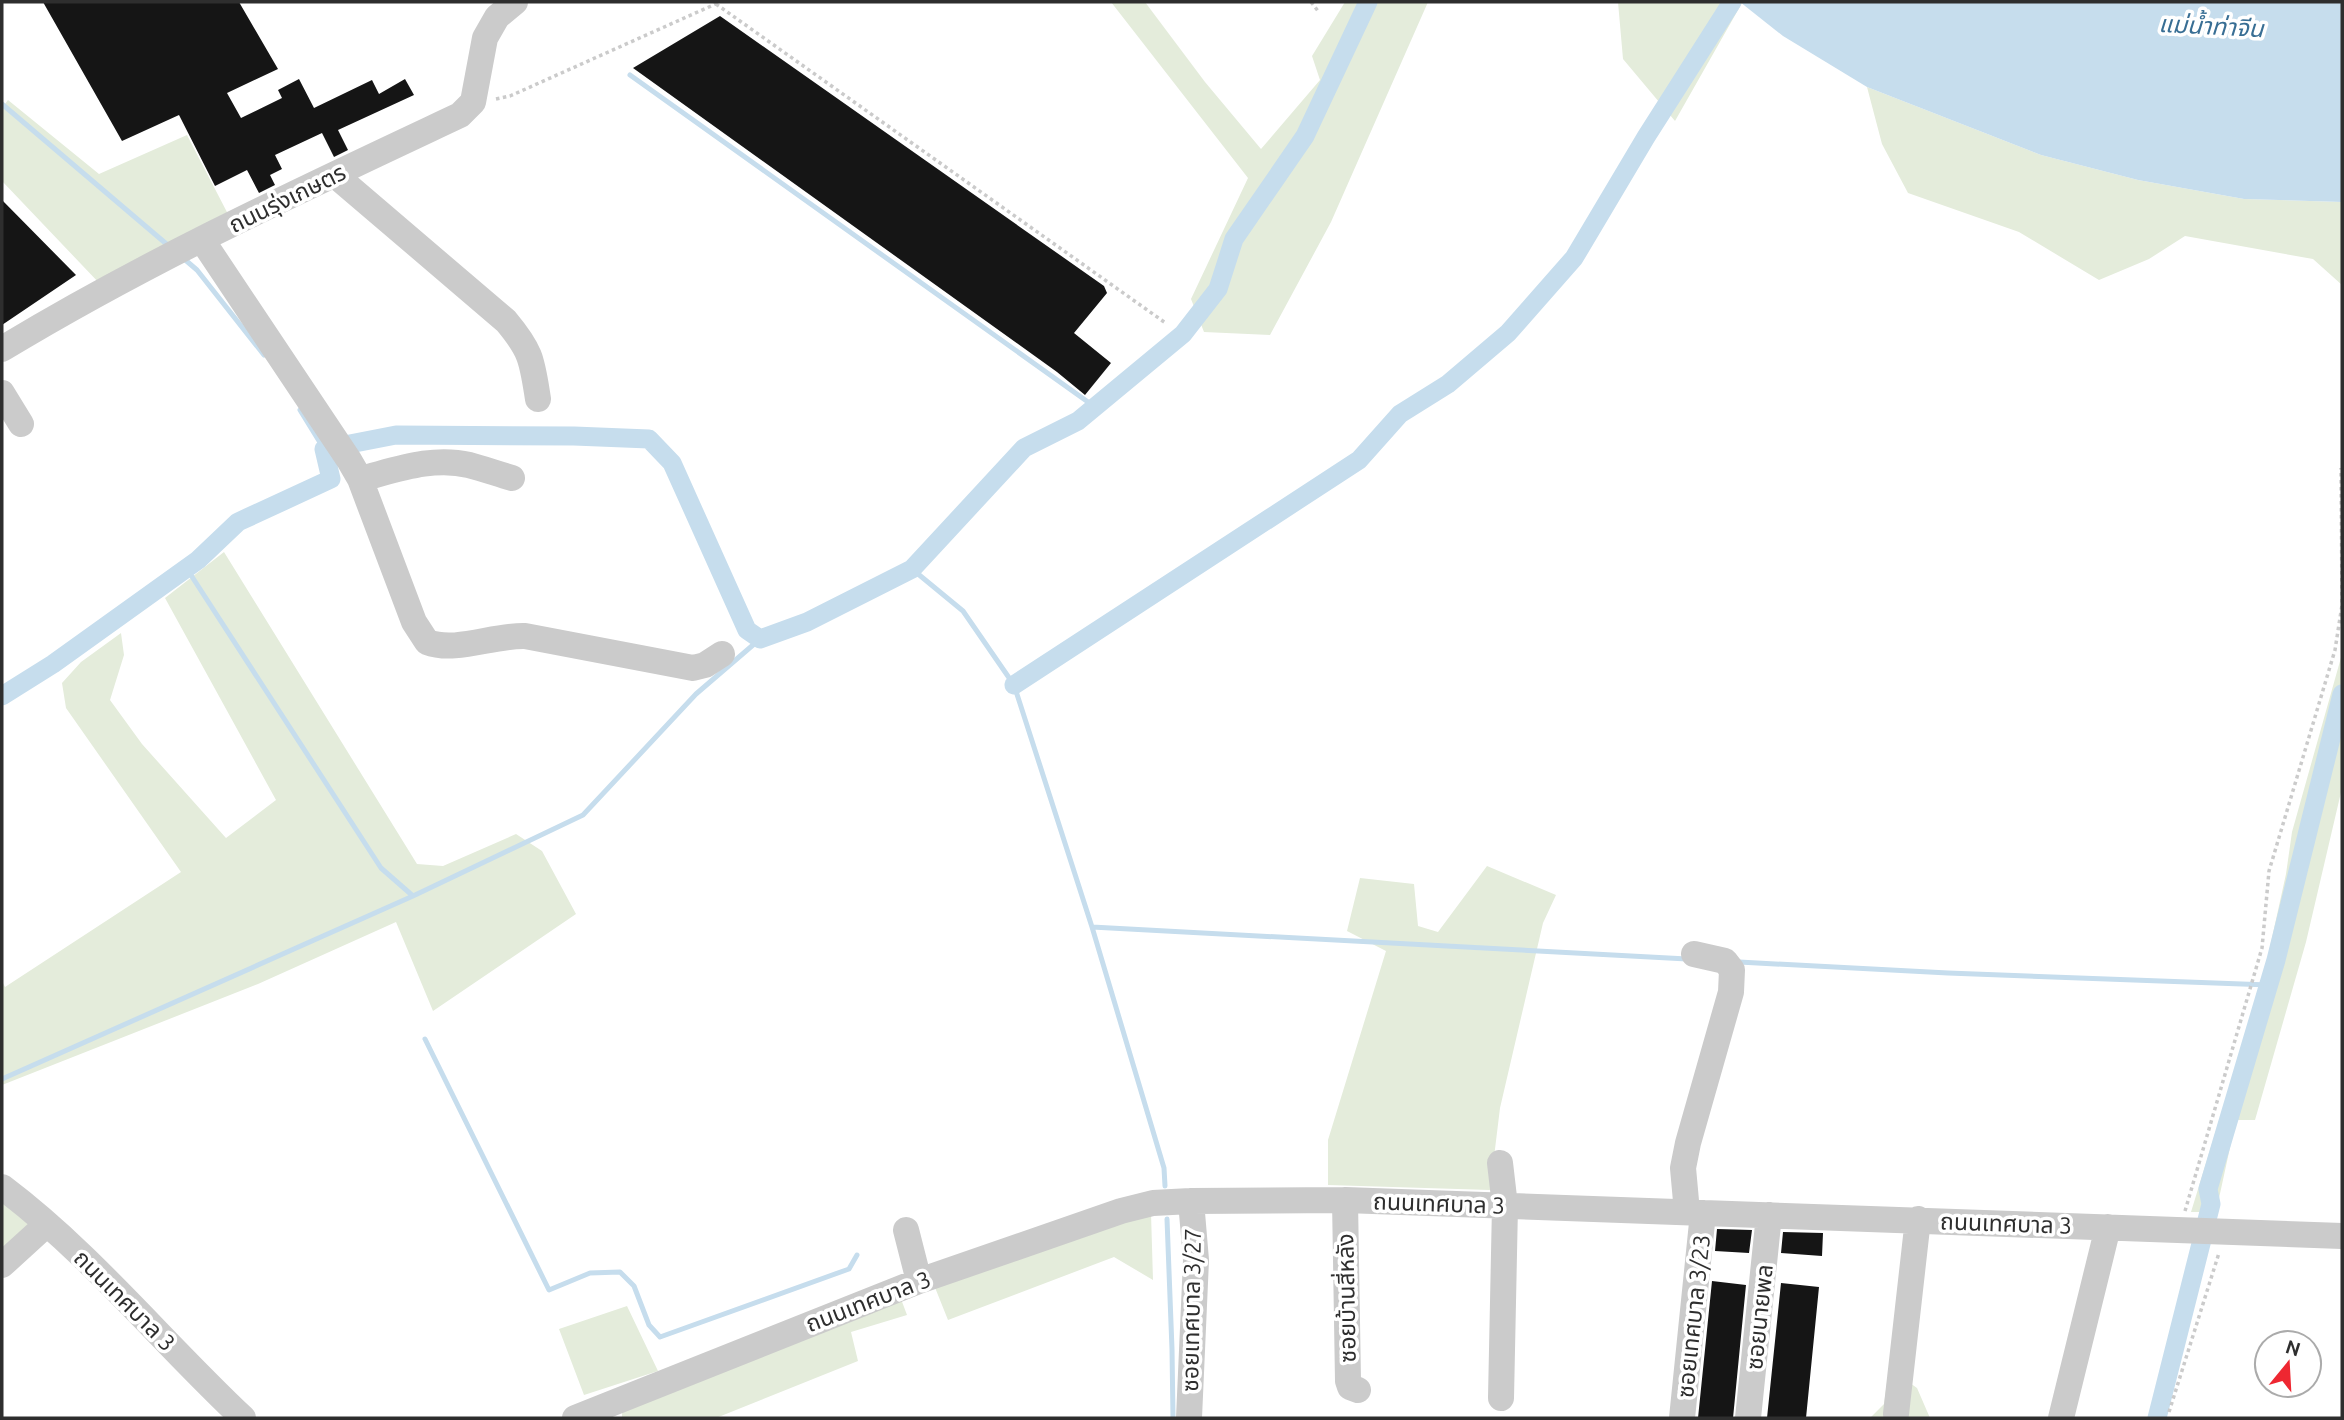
<svg xmlns="http://www.w3.org/2000/svg" width="2344" height="1420" viewBox="0 0 2344 1420" font-family="Ubuntu,'Noto Sans Thai',sans-serif">
	<style>
		.green { fill: #e4ecdb }
		.water { fill: #c6dded }
		.lines { fill: none; stroke-linecap: round; stroke-linejoin: round }
		.stream { stroke: #c6dded; stroke-width: 5 }
		.canal { stroke: #c6dded; stroke-width: 19 }
		.building { fill: #151515 }
		.path { stroke: #cbcbcb; stroke-width: 3.5; stroke-dasharray: 3.5 3.5; stroke-linecap: butt }
		.minor { stroke: #cbcbcb; stroke-width: 26 }
		.labels { text-anchor: middle; dominant-baseline: central; stroke-width: 7; stroke-linejoin: round; paint-order: stroke }
		.street-label { font-size: 23px; fill: #2e2e2e; stroke: #fff }
		.water-label { font-size: 24px; font-style: italic; fill: #386e94; stroke: #fff }
	</style>
	<rect width="100%" height="100%" fill="#fff"/>
	<path class="green" d="M1111 2H1145L1205 82 1261 149 1320 80 1312 56 1345 2H1428L1331 222 1270 335 1204 332 1191 299 1248 178Z
		M1618 2 1742 3 1675 121 1623 59Z
		M1867 87 2041 155 2138 180 2244 199 2342 202V285L2313 259 2185 236 2149 259 2099 280 2019 232 1908 193 1882 144Z
		M8 100 99 174 187 135 229 216 101 285 2 181V108Z
		M224 552 417 864 443 866 516 834 542 851 576 914 433 1011 396 922 258 984 2 1085V981L5 987 181 872 66 708 62 683 81 662 121 633 124 655 110 700 142 744 226 838 276 800 165 598Z
		M2342 654V788L2306 942 2255 1120H2236L2216 1212H2191L2264 974 2286 874 2292 832Z
		M1487 866 1556 895 1543 923 1500 1108 1490 1190 1328 1185V1140L1386 951 1347 931 1360 878 1414 884 1418 926 1438 932Z
		M2 1199 35 1223 2 1252Z
		M1151 1213 1153 1280 1114 1257 948 1320 934 1285Z
		M901 1299 907 1315 851 1332 858 1361 716 1418H622V1411Z
		M627 1306 658 1371 584 1395 559 1329Z
		M1889 1368 1917 1388 1930 1418H1870L1884 1404Z"/>
	<path class="water" d="M1740 2H2342V202L2244 199 2138 180 2041 155 1867 87 1783 36Z"/>
	<g class="lines">
		<path class="stream" d="M630 75 1095 407
			M2 104 170 247
			M183 258 197 270 264 355
			M300 410 324 449
			M187 569 381 868 413 896 583 815 696 694 760 639
			M912 569 963 611 1014 685 1092 927 1164 1168 1165 1186
			M1092 927 1687 959
			M1739 962 1948 973 2269 985
			M425 1039 549 1290 590 1273 620 1272 634 1286 649 1325 660 1337 849 1269 857 1255
			M2 1079 413 896
			M1167 1219 1172 1349 1173 1418"/>
		<path class="canal" d="M1014 685 1359 460 1400 414 1448 384 1508 333 1574 258 1646 137 1732 2
			M2 696 53 664 198 560 238 522 331 479 324 449 396 435 574 436 649 439 672 463 747 630 760 639 807 622 912 569 1024 448 1078 421 1183 334 1218 289 1234 239 1305 136 1368 2
			M2157 1418 2211 1204 2208 1189 2276 960 2342 694"/>
	</g>
	<path class="building" d="M43 2H239L278 69 227 93 241 118 282 98 278 90 299 79 314 108 372 80 379 94 405 79 414 95 338 130 348 150 334 157 322 133 275 155 282 169 270 175 275 185 259 193 247 170 215 186 179 115 122 141Z
		M720 16 1104 286 1107 293 1074 333 1111 363 1085 395 1057 372 633 68Z
		M2 200 76 275 2 325Z
		M1717 1229 1752 1230 1749 1253 1715 1251Z
		M1783 1232 1823 1233 1822 1256 1781 1253Z
		M1712 1281 1746 1285 1733 1418H1698Z
		M1781 1283 1819 1287 1806 1418H1767Z"/>
	<g class="lines">
		<path class="path" d="M1311 2 1318 11
			M716 4 1167 324
			M496 99 510 96 720 2
			M2185 1211 2262 948 2269 871 2335 650 2342 605 2341 468
			M2169 1412 2219 1253"/>
		<path class="minor" d="M335 175 506 321C532 352 532 361 538 399
			M202 240 349 460 360 479 414 622 427 642C456 653 493 635 525 636L693 668 705 665 722 654
			M2 349C149 260 305 188 460 115L473 102 485 38 497 17 515 2
			M2 393 21 424
			M360 479C396 470 432 456 469 465 484 469 498 474 512 478
			M1500 1163 1505 1206 1501 1398
			M2 1187C91 1254 162 1342 243 1418
			M1345 1200 1348 1381 1350 1387 1358 1390
			M1687 1212 1683 1168 1688 1143 1731 992 1732 970 1725 961 1694 954
			M906 1230 919 1281
			M2 1265 47 1224
			M1896 1414 1918 1219
			M575 1418 919 1281 1121 1211 1153 1203 1191 1201 1345 1200 2342 1236
			M1189 1418 1196 1260 1191 1201
			M1682 1418 1703 1213
			M1748 1418 1769 1215
			M2061 1418 2108 1227"/>
	</g>
	<g class="labels">
		<g class="street-label">
			<text transform="translate(287 198) rotate(-26)">ถนนรุ่งเกษตร</text>
			<text transform="translate(1439 1203) rotate(2)">ถนนเทศบาล 3</text>
			<text transform="translate(2006 1223) rotate(2)">ถนนเทศบาล 3</text>
			<text transform="translate(1346 1298) rotate(-91)">ซอยบ้านสี่หลัง</text>
			<text transform="translate(125 1300) rotate(45)">ถนนเทศบาล 3</text>
			<text transform="translate(868 1301) rotate(-21)">ถนนเทศบาล 3</text>
			<text transform="translate(1191 1310) rotate(-89)">ซอยเทศบาล 3/27</text>
			<text transform="translate(1693 1316) rotate(-84)">ซอยเทศบาล 3/23</text>
			<text transform="translate(1759 1317) rotate(-84)">ซอยนายพล</text>
		</g>
		<g class="water-label">
			<text transform="translate(2211 26) rotate(3)">แม่น้ำท่าจีน</text>
		</g>
	</g>
	<rect width="2344" height="1420" fill="none" stroke="#2e2e2e" stroke-width="7"/>
	<g transform="translate(2288 1364) rotate(18)"><circle r="33" fill="#ffffff" stroke="#ababab" stroke-width="2"/>
	<path d="M0-5L12 26L0 18L-12 26Z" fill="#ee2731"/>
	<text y="-10" font-size="19" font-weight="bold" text-anchor="middle" fill="#2e2e2e">N</text>
	</g>
</svg>
